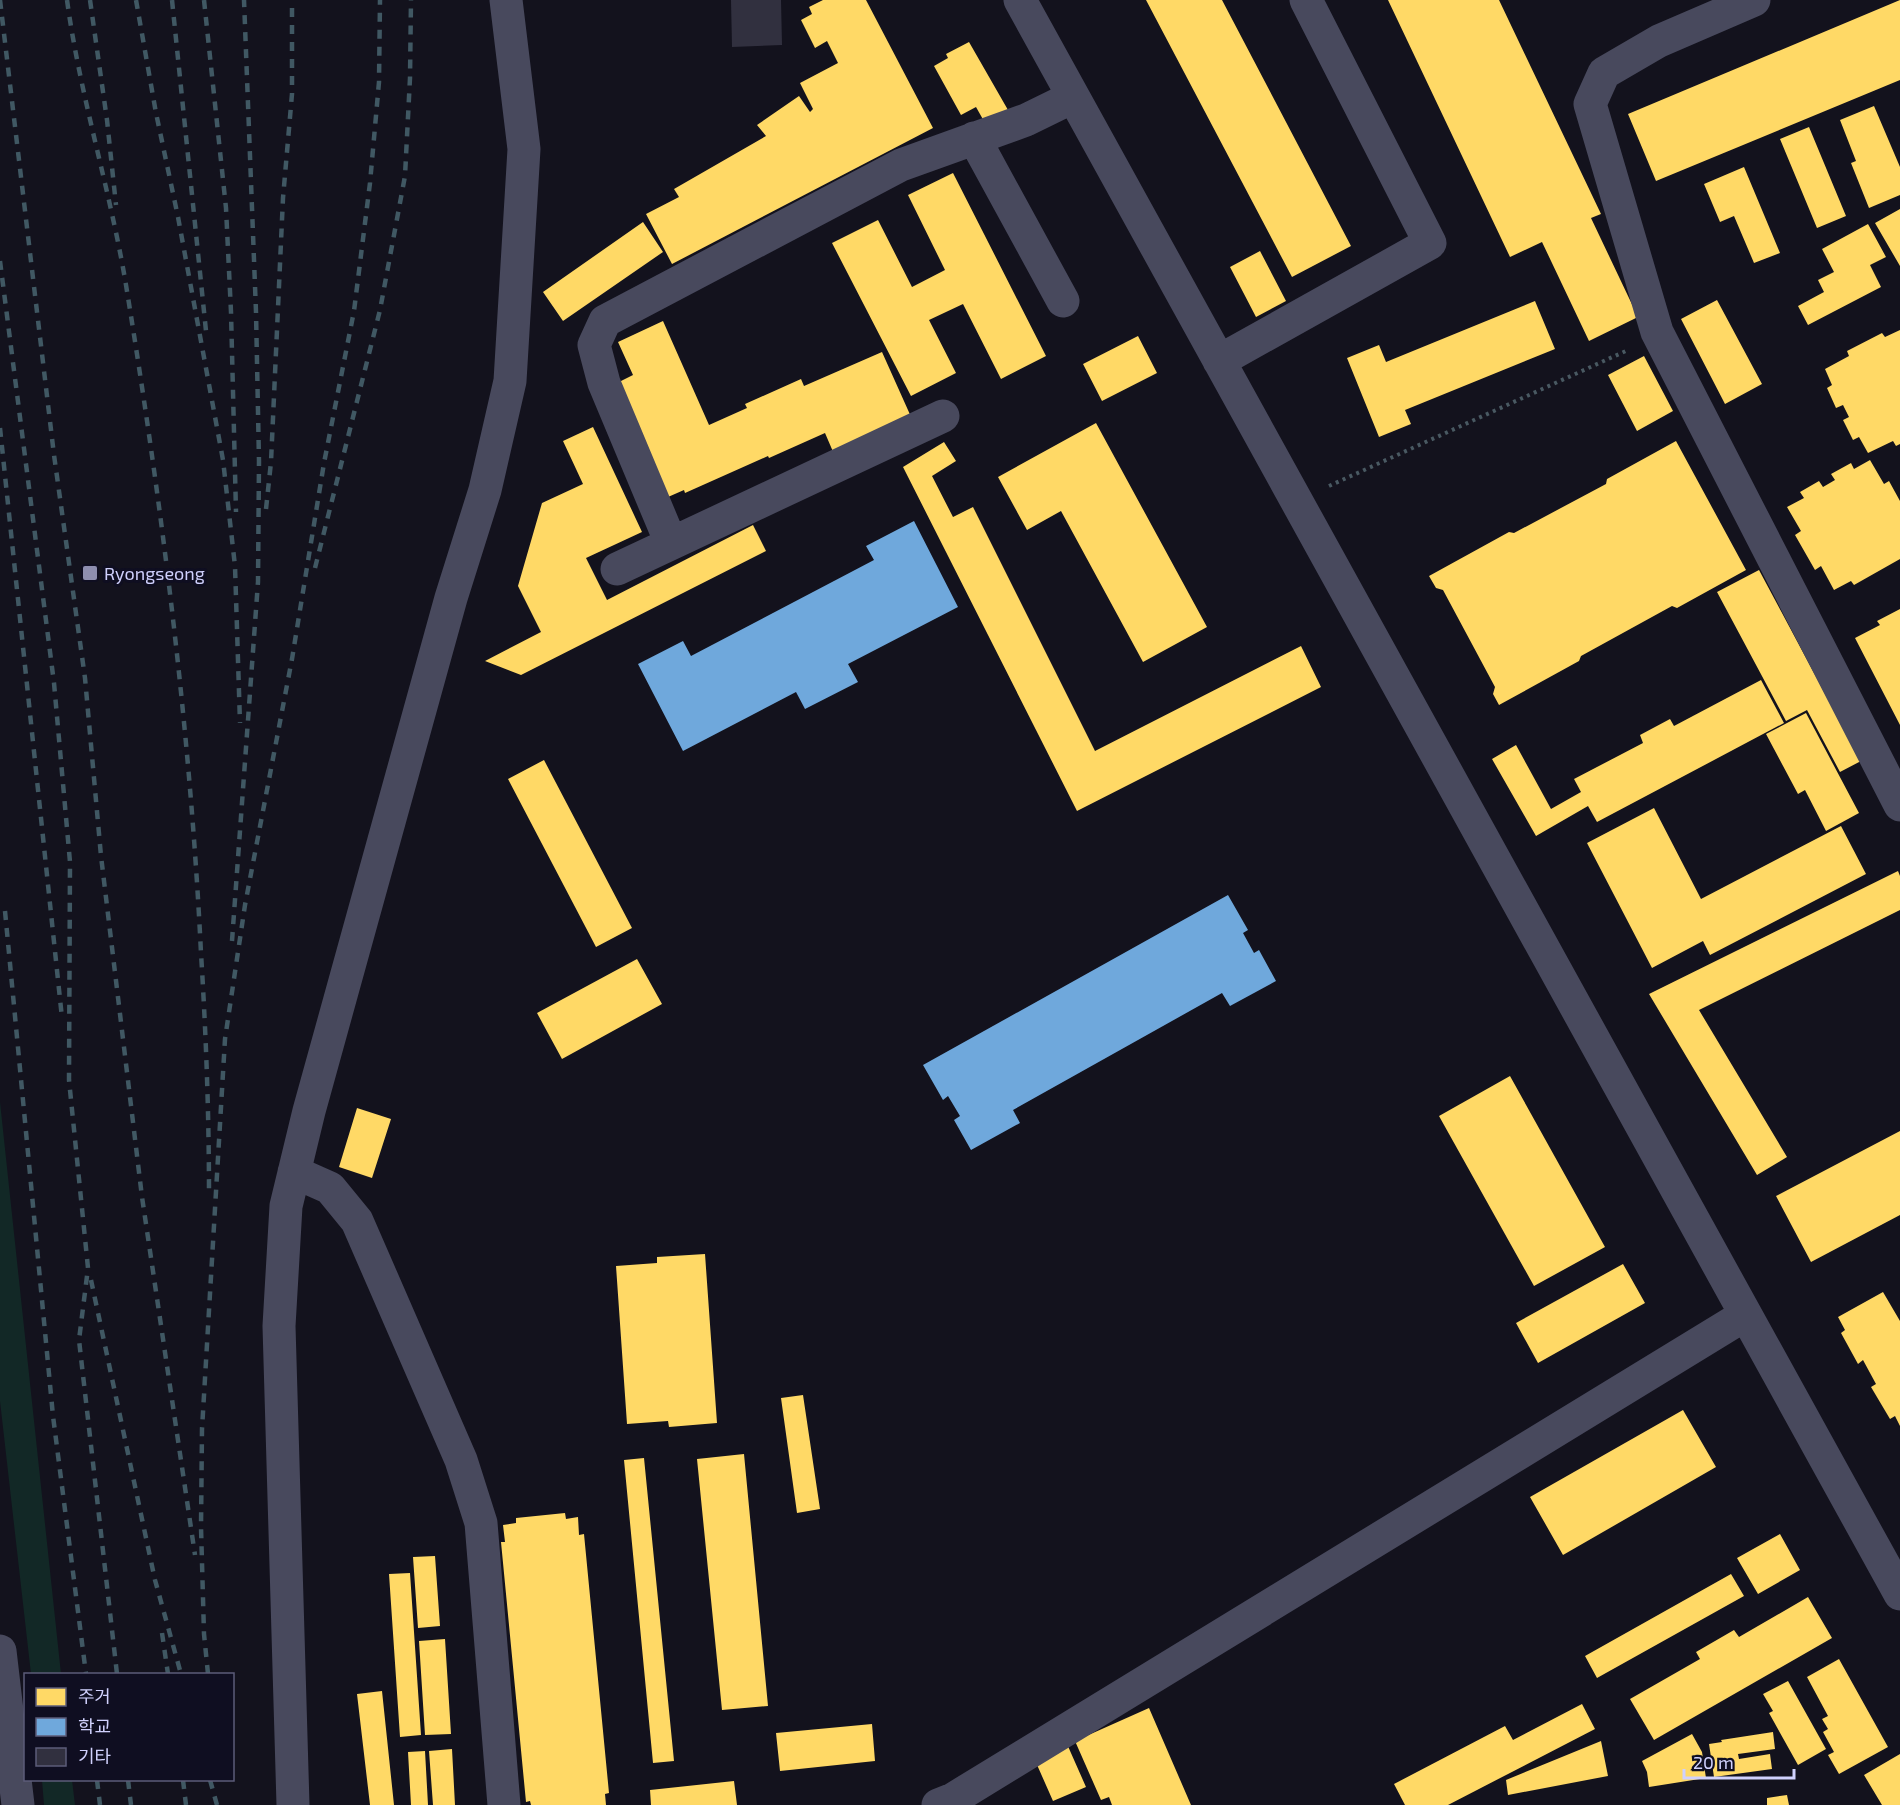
<svg xmlns="http://www.w3.org/2000/svg" width="1900" height="1805" viewBox="0 0 1900 1805" font-family="'Exo 2','Noto Sans KR',sans-serif">
	<style>
		.green { fill: #122826 }
		.homes { fill: #ffd966 }
		.schools { fill: #6fa8dc }
		.building { fill: #31303f }
		.lines { fill: none; stroke-linecap: round; stroke-linejoin: round }
		.path { stroke: #495962; stroke-width: 4; stroke-dasharray: 3 4.5; stroke-linecap: butt }
		.minor { stroke: #48495d; stroke-width: 33 }
		.rail { stroke: #405863; stroke-width: 4.5; stroke-dasharray: 9 8; stroke-linecap: butt }
		.poi-dot { fill: #8e8eaf; stroke: #0f0e21; stroke-width: 2 }
		.labels { text-anchor: middle; dominant-baseline: central; stroke-width: 6; stroke-linejoin: round; paint-order: stroke }
		.poi-label { font-size: 18px; fill: #d0d1fd; stroke: #0f0e21; text-anchor: start }
	</style>
	<rect width="100%" height="100%" fill="#13121d"/>
	<path class="green" d="M0 1102 61 1674H31L0 1401Z
		M42 1780H72L75 1805H44Z"/>
	<path class="homes" d="M823 0H866L933 128 672 264 646 214 679 197 674 189 766 136 757 125 799 96 810 112 813 109 800 83 838 63 827 41 815 48 801 20 812 14 809 7Z
		M1146 0H1222L1351 246 1292 277Z
		M1388 0H1499L1601 214 1591 218 1638 317 1589 341 1542 242 1510 257Z
		M1900 0V80L1656 181 1628 114Z
		M969 42 1008 110 985 123 976 107 961 115 934 66 948 58 946 54Z
		M1874 106 1900 167V195L1869 208 1851 163 1856 161 1840 120Z
		M1809 127 1846 216 1817 228 1780 139Z
		M1744 167 1780 253 1754 263 1734 216 1720 222 1704 184Z
		M953 173 1046 356 1001 379 963 304 929 320 956 373 911 396 832 243 878 220 912 287 945 270 908 195Z
		M1900 209V266L1875 223Z
		M643 222 663 252 563 321 543 292Z
		M1868 224 1886 257 1870 265 1881 287 1808 325 1798 306 1824 292 1818 280 1834 272 1822 249Z
		M1260 251 1286 301 1256 317 1230 267Z
		M1717 300 1762 384 1725 404 1681 319Z
		M1535 301 1555 349 1405 410 1411 424 1379 437 1347 358 1379 345 1386 362Z
		M663 321 709 425 747 408 745 404 801 379 804 386 882 352 912 419 834 454 825 433 769 458 768 456 685 493 684 490 668 497 617 383 633 375 618 342Z
		M1900 330V444L1896 446 1893 441 1868 453 1859 437 1853 440 1843 420 1849 417 1843 405 1836 408 1827 388 1832 385 1825 369 1849 356 1847 351 1882 333 1885 337Z
		M1138 336 1157 373 1102 401 1083 364Z
		M1644 356 1673 411 1637 431 1608 375Z
		M1096 423 1207 627 1143 662 1061 511 1027 530 998 477Z
		M593 427 642 532 586 558 607 600 753 525 766 551 521 675 485 661 541 632 518 586 542 503 583 484 563 441Z
		M1676 441 1746 570 1677 608 1672 606 1581 656 1579 661 1499 705 1493 694 1495 687 1443 590 1436 588 1429 576 1509 532 1514 533 1606 484 1607 479Z
		M944 442 956 461 932 476 953 517 973 507 1095 751 1301 646 1321 687 1077 811 903 467Z
		M1870 460 1884 484 1889 481 1900 501V559L1854 585 1851 581 1834 590 1821 566 1815 570 1795 535 1801 531 1787 507 1804 498 1800 492 1819 481 1823 487 1835 480 1831 474 1851 463 1854 469Z
		M1759 570 1861 761 1840 772 1807 710 1786 721 1717 592Z
		M1900 609V725L1855 638 1880 625 1877 621Z
		M1761 680 1784 723 1597 822 1588 806 1536 836 1492 759 1516 745 1551 809 1581 792 1574 779 1643 743 1640 735 1670 719 1674 726Z
		M1806 713 1859 813 1826 831 1805 790 1798 794 1766 734Z
		M544 760 632 928 596 947 508 779Z
		M1654 808 1701 899 1841 826 1866 874 1710 955 1703 941 1652 968 1587 843Z
		M1898 871 1900 876V910L1699 1010 1787 1157 1757 1175 1649 994Z
		M637 959 662 1004 562 1059 537 1013Z
		M1510 1076 1605 1247 1534 1286 1439 1116Z
		M357 1108 391 1119 372 1178 339 1167Z
		M1900 1131V1215L1811 1262 1776 1196Z
		M705 1254 717 1423 669 1427 668 1421 627 1424 616 1266 657 1263V1257Z
		M1623 1264 1645 1303 1538 1363 1516 1323Z
		M1883 1292 1900 1321V1426L1895 1416 1890 1419 1871 1387 1876 1384 1863 1360 1858 1364 1841 1333 1845 1330 1838 1317Z
		M803 1395 820 1509 797 1513 781 1398Z
		M1683 1410 1716 1467 1563 1555 1530 1497Z
		M744 1454 768 1706 722 1710 697 1459Z
		M644 1458 674 1761 653 1763 624 1460Z
		M565 1513 566 1519 578 1517 579 1535 584 1534 609 1793 605 1794 606 1805H531L530 1801 526 1802 501 1542H505L503 1525 516 1523V1518Z
		M1780 1534 1800 1570 1758 1594 1737 1558Z
		M435 1556 440 1626 418 1628 413 1557Z
		M410 1573 421 1735 400 1737 389 1574Z
		M1731 1574 1744 1596 1597 1678 1585 1656Z
		M1808 1597 1832 1638 1654 1740 1630 1699 1700 1659 1696 1652 1734 1630 1739 1637Z
		M445 1639 451 1734 425 1735 419 1641Z
		M1839 1659 1888 1747 1839 1774 1828 1755 1834 1752 1823 1732 1828 1729 1822 1719 1828 1716 1807 1677Z
		M1788 1681 1826 1749 1798 1765 1769 1713 1773 1711 1763 1694Z
		M382 1691 394 1805H370L357 1694Z
		M1582 1704 1595 1729 1448 1805H1405L1394 1784 1505 1726 1513 1740Z
		M1149 1708 1191 1805H1112L1109 1797 1101 1800 1075 1741Z
		M872 1724 875 1761 780 1771 776 1733Z
		M1773 1732 1775 1749 1738 1754 1739 1759 1770 1754 1772 1769 1714 1777 1709 1744 1722 1742 1721 1740Z
		M1692 1734 1702 1752 1706 1778 1649 1787 1647 1772 1642 1761Z
		M1601 1741 1608 1776 1508 1795 1506 1780Z
		M1067 1744 1086 1787 1053 1801 1034 1758Z
		M452 1749 455 1805H433L429 1751Z
		M425 1751 428 1805H411L408 1752Z
		M1900 1754V1805H1882L1864 1775Z
		M734 1781 737 1805H651L650 1790Z
		M1787 1795 1789 1805H1767V1798Z"/>
	<path class="schools" d="M914 521 958 607 848 664 858 682 805 709 796 692 683 751 638 664 683 641 691 656 874 560 866 546Z
		M1228 895 1248 930 1243 933 1254 953 1259 950 1276 981 1230 1006 1222 993 1013 1110 1020 1123 971 1150 954 1120 960 1116 948 1096 943 1100 923 1065Z"/>
	<path class="building" d="M731 0H781L782 45 732 47Z"/>
	<g class="lines">
		<path class="path" d="M1329 486 1628 350"/>
		<path class="minor" d="M1020 0 1900 1594
			M1754 0 1659 41 1604 73 1590 104 1657 332 1900 805
			M974 138 1063 301
			M1219 361 1430 243 1306 0
			M671 543 604 383 594 345 605 321 901 165 1026 120 1073 97
			M617 569 943 416
			M294 1172 330 1188 357 1221 461 1460 481 1523 504 1805
			M0 1651 18 1805
			M293 1805 279 1326 286 1206 309 1111 451 598 485 490 510 381 524 149 506 0
			M938 1805 953 1799 1745 1315"/>
		<path class="rail" d="M0 0 54 455 85 678 101 856 142 1197 195 1555
			M67 0C80 96 110 189 126 285 162 506 190 729 201 953 206 1034 209 1114 209 1195
			M90 0 107 120 116 205
			M136 0 156 113 178 217 223 460 235 566 240 723
			M172 0 206 331
			M204 0 226 208 231 312 236 512
			M0 261 54 683 70 862 69 1080 88 1268 79 1340 117 1674
			M0 428 62 1018
			M266 509 271 462 283 198 292 94V0
			M315 568 380 310 405 176 410 78 411 0
			M5 911 53 1416 86 1674
			M232 941 258 582 259 461 256 312 244 0
			M91 1280 155 1580 181 1674
			M162 1633 168 1674
			M208 1674 204 1634 201 1527 202 1429 225 1039 245 905 292 659 324 463 354 311 370 183 379 82 380 0
			M97 1780 100 1805
			M128 1780 131 1805
			M183 1780 186 1805
			M210 1780 217 1805"/>
	</g>
	<rect class="poi-dot" x="82" y="565" width="16" height="16" rx="3"/>
	<g class="labels">
		<g class="poi-label">
			<text x="104" y="573">Ryongseong</text>
		</g>
	</g>
	<rect x="24" y="1673" width="210" height="108" fill="#0f0e21" stroke="#5c5c79" stroke-width="1.5"/>
	<rect x="36" y="1688" width="30" height="18" fill="#ffd966" stroke="#5c5c79" stroke-width="1.5"/>
	<text x="78" y="1703" font-size="18" fill="#d0d1fd">주거</text>
	<rect x="36" y="1718" width="30" height="18" fill="#6fa8dc" stroke="#5c5c79" stroke-width="1.5"/>
	<text x="78" y="1733" font-size="18" fill="#d0d1fd">학교</text>
	<rect x="36" y="1748" width="30" height="18" fill="#31303f" stroke="#5c5c79" stroke-width="1.5"/>
	<text x="78" y="1763" font-size="18" fill="#d0d1fd">기타</text>
	<path d="M1684 1769v9h110v-9" fill="none" stroke="#d0d1fd" stroke-width="3"/>
	<text x="1693" y="1769" font-size="18" fill="#d0d1fd" stroke="#0f0e21" stroke-width="4.5" paint-order="stroke">20 m</text>
</svg>
